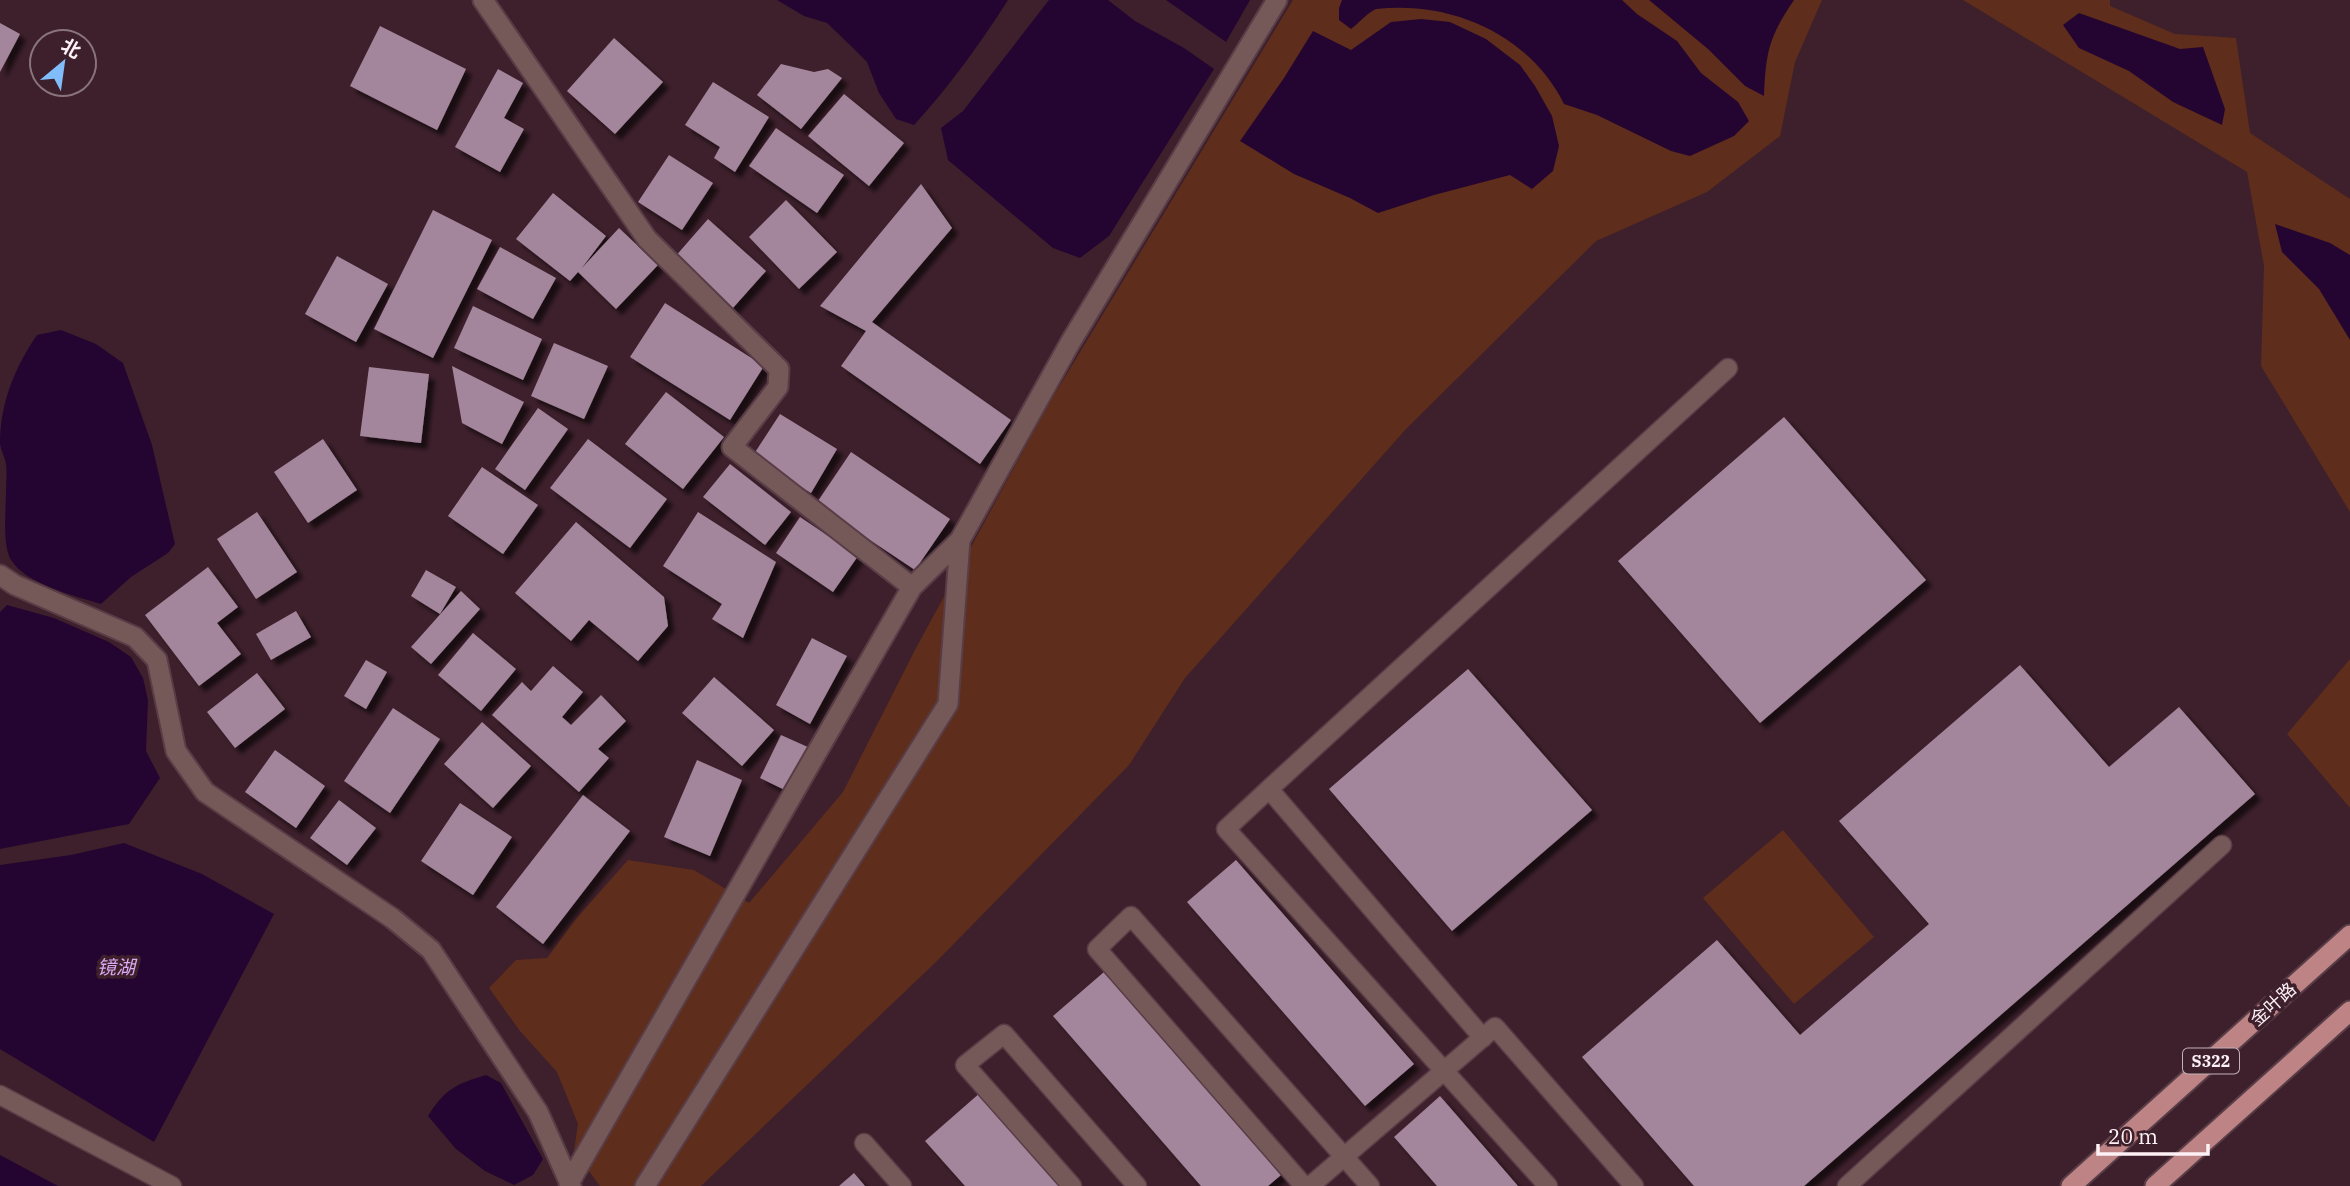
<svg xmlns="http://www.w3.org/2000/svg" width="2350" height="1186" viewBox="0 0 2350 1186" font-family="'IBM Plex Serif','Noto Sans SC',serif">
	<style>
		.green { fill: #5f2d1b }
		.water { fill: #240531 }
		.building { fill: #a4869c; filter: url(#shadow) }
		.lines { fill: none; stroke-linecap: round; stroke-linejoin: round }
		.service-casing { stroke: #583d47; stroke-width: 21 }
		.minor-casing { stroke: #583d47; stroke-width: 23 }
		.primary-casing { stroke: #583d47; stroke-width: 23 }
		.service { stroke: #755858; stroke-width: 18 }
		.minor { stroke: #755858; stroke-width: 19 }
		.primary { stroke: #be8384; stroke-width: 19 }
		.labels { text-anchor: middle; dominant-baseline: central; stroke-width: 7; stroke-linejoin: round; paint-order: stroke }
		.shield { fill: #3d202b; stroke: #c3b2b8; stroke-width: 2 }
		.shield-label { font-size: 16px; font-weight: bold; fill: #fdf1f5 }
		.street-label { font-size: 18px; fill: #fdf1f5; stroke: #3d202b }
		.water-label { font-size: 19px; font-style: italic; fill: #dbaaf5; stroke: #3d202b }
	</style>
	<defs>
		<filter id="shadow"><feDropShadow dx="6" dy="6" stdDeviation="2" flood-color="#0009"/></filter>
	</defs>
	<rect width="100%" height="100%" fill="#3d202b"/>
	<path class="green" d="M1293 0H1822L1795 62 1780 136 1707 192 1596 241 1406 429 1185 678 1129 765 937 961 701 1186H600L574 1151 578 1124 557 1072 520 1031 489 988 516 960 547 958 575 920 628 860 694 870 749 903 843 792 915 650 1048 405Z
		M1963 0H2110V6L2175 34 2236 38 2250 133 2350 199V512L2261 366 2264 266 2247 172Z
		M2350 659V808L2287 734Z
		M1783 830 1874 937 1794 1004 1703 898Z"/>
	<path class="water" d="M777 0H1008C980 44 949 87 914 125L896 119 879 93 867 62 850 45 827 23 804 16Z
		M1049 0H1108L1135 21 1184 48 1214 69 1109 236 1080 258 1053 248 948 160 941 128 963 111Z
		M1166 0H1250L1226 42Z
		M1342 0H1622L1637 14 1677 41 1701 73 1738 102 1749 121 1734 136 1690 156 1671 151 1597 115 1564 104C1531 37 1454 0 1376 9 1367 13 1359 23 1351 29L1339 20V8Z
		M1649 0H1794C1769 37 1766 51 1764 96L1745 86 1708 49Z
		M2079 13 2180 49 2203 47 2225 109 2222 125 2173 102 2129 71 2079 48 2063 25Z
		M1421 19 1450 22 1486 39 1520 65 1535 86 1552 116 1559 146 1553 171 1532 189 1510 175 1434 195 1378 213 1350 198 1294 174 1240 141 1284 78 1313 31 1351 50 1391 22Z
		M2275 224 2330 243 2350 255V340L2319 289 2282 252Z
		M61 330 96 344 123 363 152 445 175 544 168 553 131 577 101 604C75 596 26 584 11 560 2 545 6 508 6 491 6 482 7 473 6 464 5 457 1 451 0 444 0 403 15 367 37 335Z
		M7 605 54 618 109 642 131 657 143 678 148 700 146 751 160 778 129 824 0 849V612Z
		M124 843 202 874 274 914 154 1142 0 1049V865L71 855Z
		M486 1075 501 1083 543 1159 533 1175 514 1185 485 1171 456 1149 428 1116C445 1089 456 1084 486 1075Z
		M0 1155 58 1186H0Z"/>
	<path class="building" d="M0 23 20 34 0 72Z
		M380 26 466 69 437 130 350 86Z
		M614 38 663 82 615 134 567 91Z
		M781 64 814 72 828 69 842 78 801 129 757 95Z
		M498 69 523 83 504 118 524 129 500 172 455 147Z
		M713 82 769 117 735 172 714 158 720 147 685 125Z
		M844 94 904 143 869 186 808 136Z
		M776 128 844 175 817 213 749 166Z
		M669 155 713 183 682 230 638 202Z
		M921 184 952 228 872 322 1011 420 980 464 841 366 866 331 820 306Z
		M553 193 606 236 581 269 619 228 658 265 616 309 578 272 570 281 516 239Z
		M786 200 837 252 799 289 749 237Z
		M433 210 492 240 433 358 374 329Z
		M708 219 766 271 732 309 674 258Z
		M500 247 556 278 533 319 477 289Z
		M337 256 388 284 356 342 305 314Z
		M665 303 764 366 730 420 630 357Z
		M473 306 542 339 523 380 454 348Z
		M554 343 608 366 584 419 531 396Z
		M452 366 524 402 502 444 462 423Z
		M369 367 429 374 421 443 360 436Z
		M666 392 724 437 683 489 625 444Z
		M538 408 568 429 525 490 495 469Z
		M780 414 837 449 811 493 752 457Z
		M1784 417 1926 580 1760 723 1618 561Z
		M323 439 357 490 308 523 274 472Z
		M588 439 667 499 630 548 550 488Z
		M851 452 950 519 915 570 816 504Z
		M730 464 791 512 765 545 703 497Z
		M482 467 538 505 503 554 448 516Z
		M257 512 297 572 256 599 217 539Z
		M698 512 776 562 743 638 712 619 722 604 663 566Z
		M800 517 858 556 833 592 776 553Z
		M576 522 664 597 668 626 638 661 589 620 571 641 515 593Z
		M208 567 238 607 217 623 241 654 199 686 145 615Z
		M426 570 456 587 440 614 411 596Z
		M461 591 480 609 431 664 411 647Z
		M296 611 311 637 271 660 256 634Z
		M473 633 516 669 481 711 438 675Z
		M812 638 847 656 810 724 776 705Z
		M366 660 387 672 366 709 344 696Z
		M2020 665 2109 767 2179 707 2255 794 1804 1186H1694L1582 1057 1717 940 1800 1035 1929 924 1839 821Z
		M553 666 583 692 562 717 571 725 601 695 626 721 598 749 609 758 579 792 492 715 522 682 531 691Z
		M1468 669 1592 810 1452 931 1329 789Z
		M257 673 285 709 235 748 207 712Z
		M714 677 774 730 742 766 682 713Z
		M393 708 440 739 390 813 344 781Z
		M482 722 531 766 493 808 444 764Z
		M781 735 810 748 789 792 760 778Z
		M275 750 325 786 296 828 245 792Z
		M697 760 742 780 710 856 664 837Z
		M583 795 630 831 543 944 496 907Z
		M339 800 376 828 347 865 310 838Z
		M460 803 512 837 473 895 421 861Z
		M1236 860 1414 1064 1365 1106 1187 902Z
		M1104 972 1281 1175 1268 1186H1201L1053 1016Z
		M981 1092 1063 1186H965L925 1141Z
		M1440 1096 1518 1186H1437L1394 1137Z
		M854 1173 865 1186H839Z"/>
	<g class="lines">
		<defs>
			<path id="service" d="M1269 789 1226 829 1548 1186
				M1483 1038 1269 789 1728 368
				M0 1095 172 1186
				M864 1143 902 1186
				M1072 1186 965 1065 1004 1034 1137 1186
				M1304 1186 1097 949 1131 916 1370 1186
				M1310 1186 1495 1027 1634 1186
				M1847 1186 2222 845"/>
			<path id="minor" d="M483 0 647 239 779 369 778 387 732 447 912 587 569 1183
				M0 575 15 585 135 637 157 660 176 751 205 792 392 918 431 950 538 1112 571 1186
				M912 587 960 540
				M645 1186 948 704 960 540 1070 343 1277 0"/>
			<path id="primary" d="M2071 1186 2350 935
				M2155 1186 2350 1011"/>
		</defs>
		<use href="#service" class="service-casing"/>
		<use href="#minor" class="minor-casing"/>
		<use href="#primary" class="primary-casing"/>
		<use href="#service" class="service"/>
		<use href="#minor" class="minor"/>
		<use href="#primary" class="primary"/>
	</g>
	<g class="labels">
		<rect class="shield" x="2183" y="1048.5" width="56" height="25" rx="5"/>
		<g class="shield-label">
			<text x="2211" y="1061">S322</text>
		</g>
		<g class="street-label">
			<text transform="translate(2273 1004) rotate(-42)">金叶路</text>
		</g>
		<g class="water-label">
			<text x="116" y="967">镜湖</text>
		</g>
	</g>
	<g transform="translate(63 63) rotate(29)"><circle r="33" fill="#3d202b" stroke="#8a747c" stroke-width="2"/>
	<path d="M0-5L12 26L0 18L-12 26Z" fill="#80bdfa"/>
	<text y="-10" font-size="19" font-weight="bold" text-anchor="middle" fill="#fdf1f5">北</text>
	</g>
	<path d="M2098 1144v10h110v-10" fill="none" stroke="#fdf1f5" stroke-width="3.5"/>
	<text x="2108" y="1144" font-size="21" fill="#fdf1f5" stroke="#3d202b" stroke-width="5" paint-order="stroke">20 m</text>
</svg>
